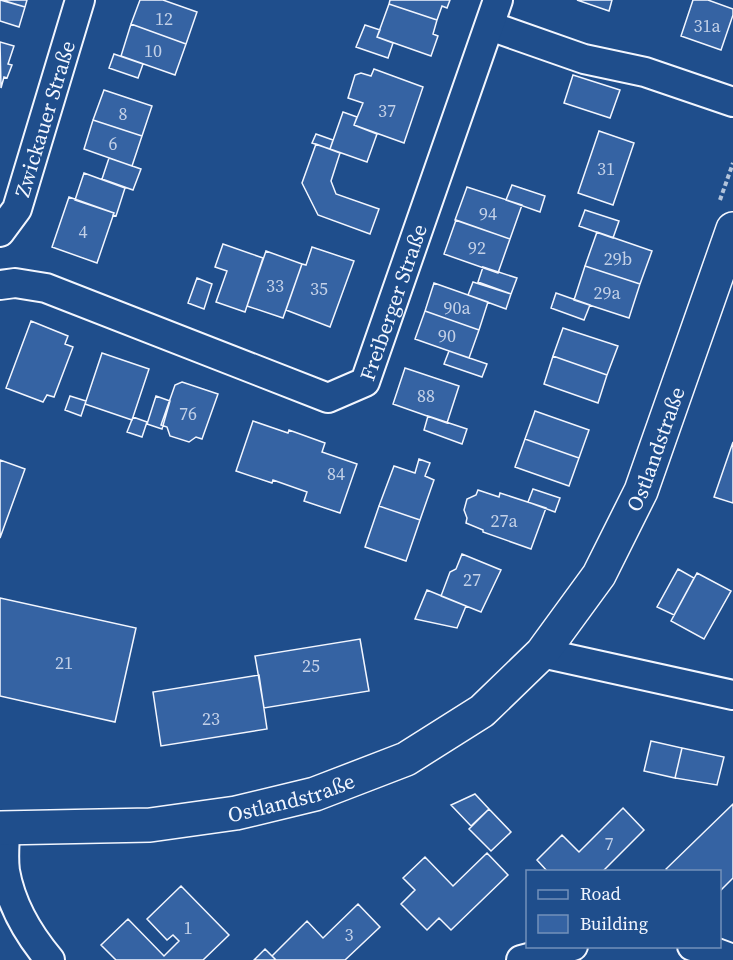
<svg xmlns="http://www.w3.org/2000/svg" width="733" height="960" viewBox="0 0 733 960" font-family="'Source Serif 4',serif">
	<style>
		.building { fill: #3563a3; stroke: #f2f6ff; stroke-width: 1.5 }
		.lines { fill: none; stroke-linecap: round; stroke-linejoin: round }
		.minor-casing { stroke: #f2f6ff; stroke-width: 32 }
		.tertiary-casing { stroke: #f2f6ff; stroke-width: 36 }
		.path { stroke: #b3c4dc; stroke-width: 4; stroke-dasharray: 4.5 3; stroke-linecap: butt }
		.minor { stroke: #1f4e8c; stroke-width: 28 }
		.tertiary { stroke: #1f4e8c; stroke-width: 33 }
		.labels { text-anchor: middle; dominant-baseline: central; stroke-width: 4.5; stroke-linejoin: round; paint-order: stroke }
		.number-label { font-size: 18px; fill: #c3d1e8 }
		.street-label { font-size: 21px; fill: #f2f6ff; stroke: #1f4e8c }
	</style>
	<rect width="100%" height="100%" fill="#1f4e8c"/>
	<path class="building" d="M0 0 25 7 19 27 0 21Z
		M2 0H27L25 7Z
		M140 0H163L197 12 186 44 131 24Z
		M390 0H450L447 8 442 6 437 20 389 4Z
		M577 0H612L609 11Z
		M693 0H708L733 9V15L721 50 681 36Z
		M389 4 437 20 433 34 438 36 431 56 377 37Z
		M131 24 186 44 175 75 121 56Z
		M365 25 380 30 377 37 393 43 388 58 356 47Z
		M0 42 14 46 8 64 12 65 7 78 4 77 1 88Z
		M114 54 143 64 138 78 109 68Z
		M374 69 423 87 404 143 354 125 363 103 348 98 355 75 361 73 371 76Z
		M573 75 620 90 610 118 564 103Z
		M104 90 152 106 142 136 93 120Z
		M343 112 357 117 354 125 377 134 367 162 330 149Z
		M93 120 142 136 132 166 84 149Z
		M599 131 634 143 613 205 578 193Z
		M316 134 333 140 330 149 312 143Z
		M316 144 340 153 331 181 336 194 379 209 370 234 318 215 302 183Z
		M109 158 141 169 133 190 102 179Z
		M84 173 125 188 116 216 113 215 114 213 75 200Z
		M512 185 545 196 540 212 506 200Z
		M467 187 522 205 510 239 455 220Z
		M69 197 114 213 97 263 52 247Z
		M585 210 619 221 613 238 579 226Z
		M456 220 510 239 498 273 444 254Z
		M597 232 652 251 640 284 585 266Z
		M223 244 263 258 245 312 216 302 227 271 215 267Z
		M312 247 354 261 330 327 286 310 302 264 306 265Z
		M266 251 302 264 283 318 247 306Z
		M585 266 640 284 629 318 574 300Z
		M483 267 517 278 511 294 478 282Z
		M197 278 212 284 204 309 188 303Z
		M473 282 511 294 506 309 468 295Z
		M434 283 488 302 479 330 425 311Z
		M556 293 590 305 584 320 551 308Z
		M425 311 479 330 469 358 415 339Z
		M31 321 68 336 65 344 73 347 54 397 47 395 43 402 6 388Z
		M563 328 618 346 607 375 553 356Z
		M449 351 487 364 482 377 444 364Z
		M102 353 149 369 132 420 85 404Z
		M553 356 607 375 598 403 544 384Z
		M405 368 459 386 447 423 393 404Z
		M182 382 218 394 202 439 196 437 189 442 170 436 167 427 161 425 175 385Z
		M70 396 86 401 81 416 65 410Z
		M156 396 170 401 162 429 147 424Z
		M535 411 589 430 579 458 525 439Z
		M428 416 467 429 462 444 424 430Z
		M133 417 147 422 142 437 127 432Z
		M253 421 288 433 289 430 325 443 322 452 357 464 340 513 304 501 307 492 273 480 272 483 236 471Z
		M525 439 579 458 569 486 515 467Z
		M733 442V503L714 497Z
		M419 459 430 463 425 476 434 480 420 520 379 506 394 466 415 473Z
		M0 460 25 469 0 538Z
		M533 489 560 498 555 512 528 502Z
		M478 490 499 497 500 493 546 508 531 549 483 532V530L466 523 467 518 464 510 467 499 476 495Z
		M379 506 420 520 406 561 365 547Z
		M462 554 501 570 481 612 441 596 450 572 456 569Z
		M678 569 694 578 674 615 657 607Z
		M697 573 731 591 704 639 671 621Z
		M427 590 466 606 457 628 415 619Z
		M0 598 136 628 115 722 0 696Z
		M360 639 369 691 264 708 255 656Z
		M259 675 267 729 161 746 153 692Z
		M651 741 682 748 675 778 644 771Z
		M682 748 724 757 717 785 675 778Z
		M475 794 489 809 471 826 451 805Z
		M733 804V878L720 891V872H668L666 869Z
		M623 808 644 830 602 872H548L537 860 562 835 579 852Z
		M489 809 511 832 491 851 469 829Z
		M487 853 508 875 451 930 439 918 427 930 401 904 415 890 403 878 425 857 453 886Z
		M181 886 229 935 203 960H116L101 945 128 919 164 956 179 941 173 935 167 940 147 919Z
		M358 904 380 927 345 960H276L272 956 307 921 323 938Z
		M265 949 276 960H254Z"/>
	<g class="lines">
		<defs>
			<g id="minor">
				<path d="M490 26 584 59 645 72 733 102"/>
				<path id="s1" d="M0 232 17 209 80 0"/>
				<path id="s2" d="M0 285 15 283 46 288 328 398 365 382 498 0"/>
				<path d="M542 653 733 695"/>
				<path d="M5 828C5 842 3 857 5 871 11 905 28 934 50 960"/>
				<path d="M692 946 706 949 733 959"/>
				<path d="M521 960 573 946"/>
			</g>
			<g id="tertiary">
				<path id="s3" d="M0 828 150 825 236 813 315 794 406 759 482 711 542 653 599 575 641 491 733 229"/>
			</g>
		</defs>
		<use href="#minor" class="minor-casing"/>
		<use href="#tertiary" class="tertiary-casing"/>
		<path class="path" d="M720 200 733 163"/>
		<use href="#minor" class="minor"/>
		<use href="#tertiary" class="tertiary"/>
	</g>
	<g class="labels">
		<g class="number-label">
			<text x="164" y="18">12</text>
			<text x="707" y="25">31a</text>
			<text x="153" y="50">10</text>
			<text x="387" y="110">37</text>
			<text x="123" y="113">8</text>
			<text x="113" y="143">6</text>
			<text x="606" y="168">31</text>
			<text x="488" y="213">94</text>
			<text x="83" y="231">4</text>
			<text x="477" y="247">92</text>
			<text x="618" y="258">29b</text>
			<text x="275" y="285">33</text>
			<text x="319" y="288">35</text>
			<text x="607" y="292">29a</text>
			<text x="457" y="307">90a</text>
			<text x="447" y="335">90</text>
			<text x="426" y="395">88</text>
			<text x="188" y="413">76</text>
			<text x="336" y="473">84</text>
			<text x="504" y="520">27a</text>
			<text x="472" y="579">27</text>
			<text x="64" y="662">21</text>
			<text x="311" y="665">25</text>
			<text x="211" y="718">23</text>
			<text x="609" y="843">7</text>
			<text x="188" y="927">1</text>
			<text x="349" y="934">3</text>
		</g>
		<g class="street-label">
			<text stroke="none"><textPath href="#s1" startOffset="123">Zwickauer Straße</textPath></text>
			<text stroke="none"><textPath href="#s2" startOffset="474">Freiberger Straße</textPath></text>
			<text stroke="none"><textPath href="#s3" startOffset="824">Ostlandstraße</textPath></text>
			<text stroke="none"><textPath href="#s3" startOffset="294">Ostlandstraße</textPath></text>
		</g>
	</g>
	<rect x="526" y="870" width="195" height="78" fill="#1f4e8c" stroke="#7391ba" stroke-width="1.5"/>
	<rect x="538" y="890" width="30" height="9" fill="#1f4e8c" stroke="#7391ba" stroke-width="1.5"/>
	<text x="580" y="900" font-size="18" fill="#f2f6ff">Road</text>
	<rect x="538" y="915" width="30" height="18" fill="#3563a3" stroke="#7391ba" stroke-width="1.5"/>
	<text x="580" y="930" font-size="18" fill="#f2f6ff">Building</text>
</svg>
